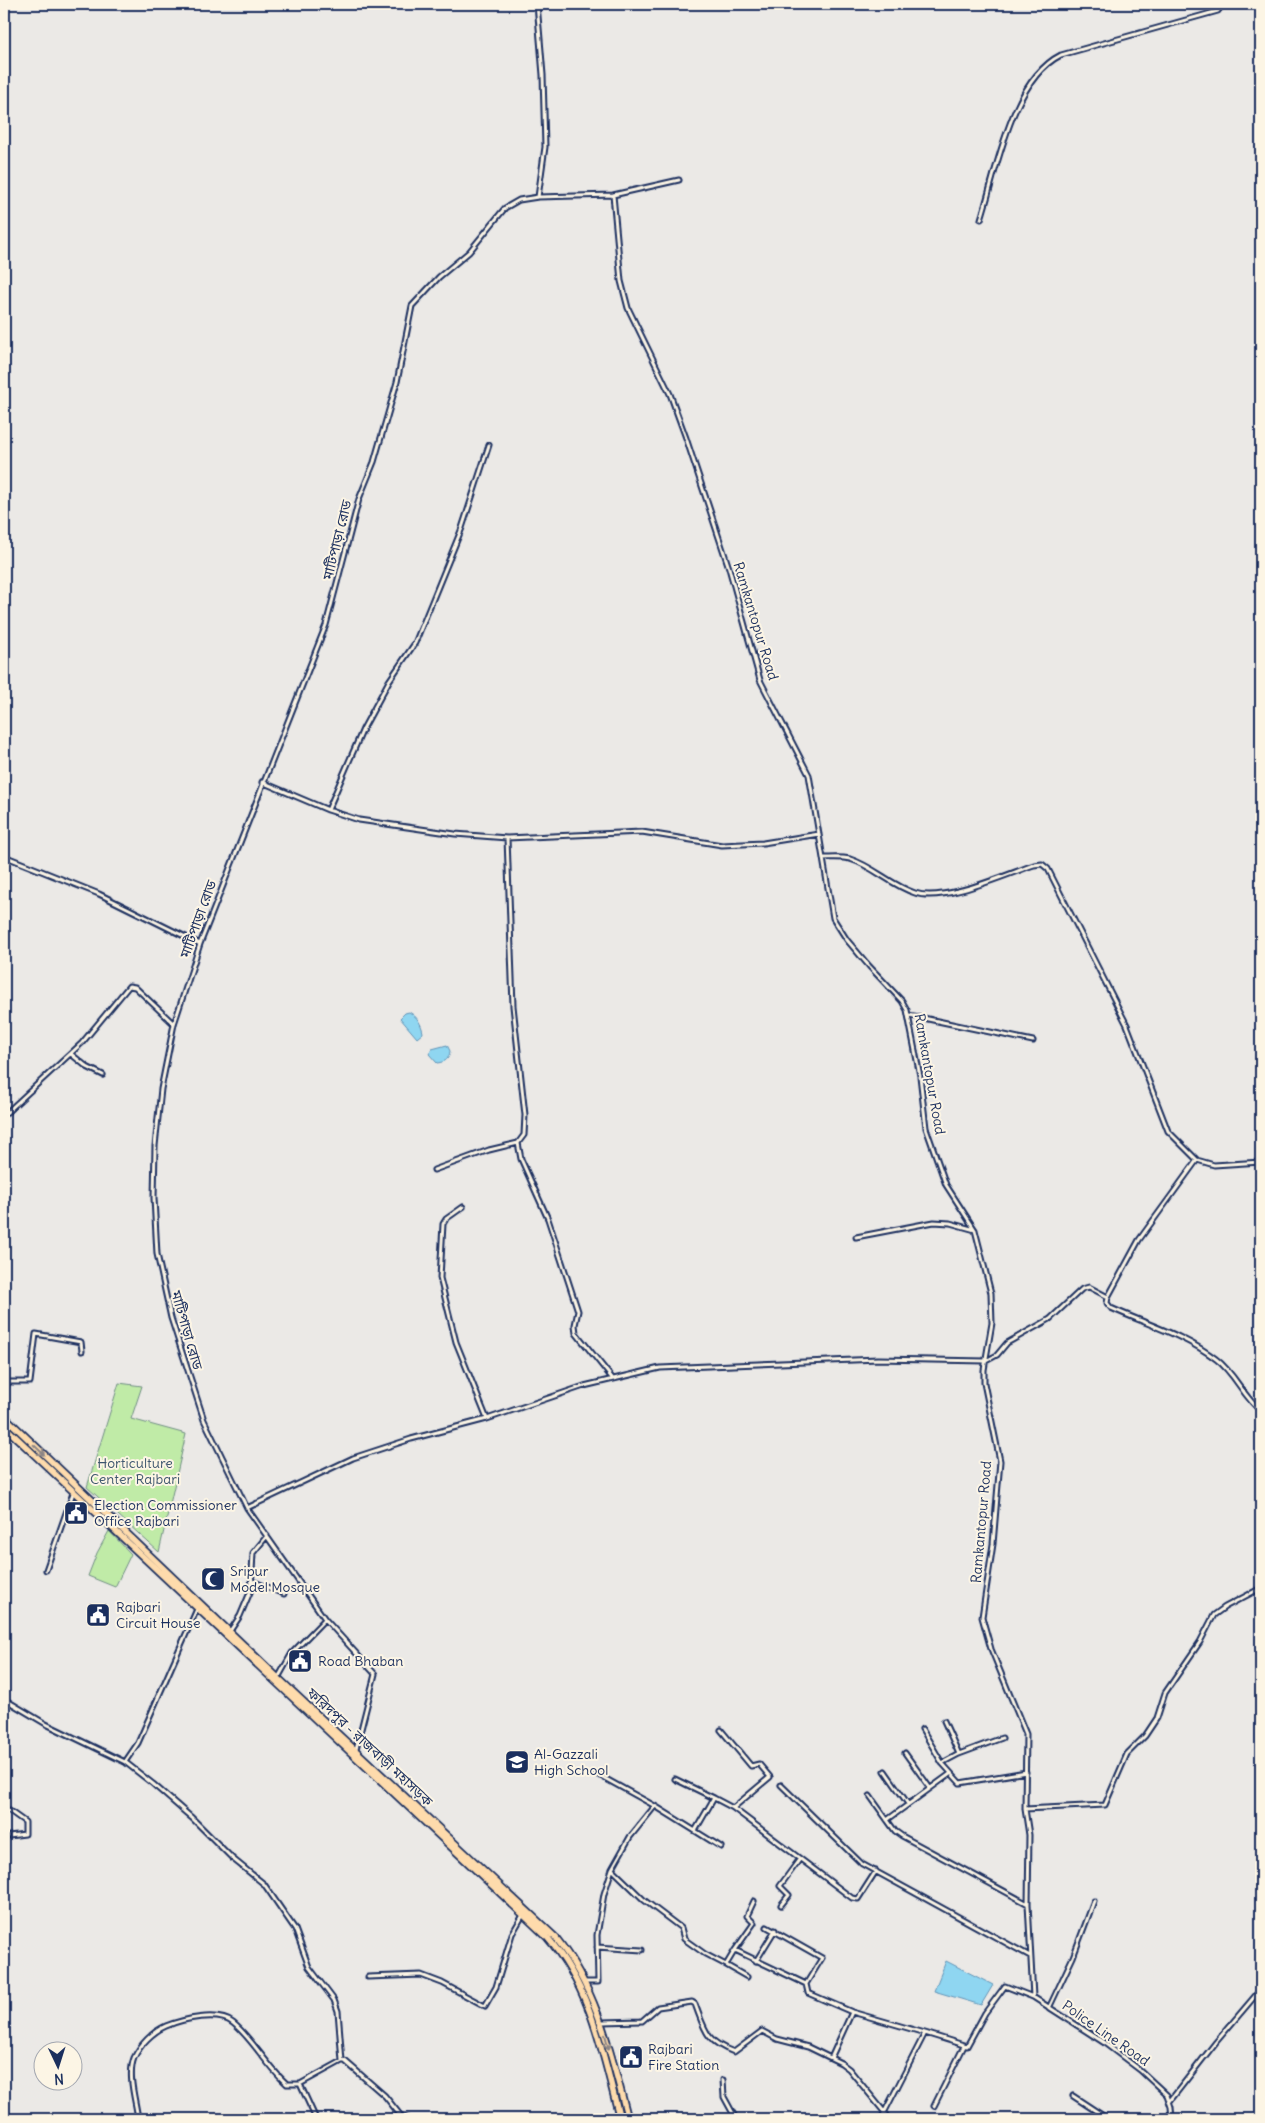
<svg xmlns="http://www.w3.org/2000/svg" width="1265" height="2123" viewBox="0 0 1265 2123" font-family="Delius,'Noto Sans Bengali',sans-serif">
	<style>
		.green { fill: #c0eba7; stroke: #6e8d82 }
		.water { fill: #8fd6f1; stroke: #6193b6 }
		.lines { fill: none; stroke-linecap: round; stroke-linejoin: round }
		.minor-casing { stroke: #1b2f5e; stroke-width: 7 }
		.primary-casing { stroke: #1b2f5e; stroke-width: 9 }
		.minor { stroke: #fcf5e5; stroke-width: 3 }
		.primary { stroke: #fedbac; stroke-width: 5.5 }
		.oneway { stroke: #8c8585 }
		.labels { text-anchor: middle; dominant-baseline: central; stroke-width: 4; stroke-linejoin: round; paint-order: stroke }
		.street-label { font-size: 14px; fill: #1b2f5e; stroke: #fcf5e5 }
		.park-label { font-size: 14px; fill: #3c556d; stroke: #fcf5e5 }
		.poi-label { font-size: 14px; fill: #1b2f5e; stroke: #fcf5e5; text-anchor: start }
	</style>
	<rect width="100%" height="100%" fill="#ebe9e6"/>
	<filter id="ink" filterUnits="userSpaceOnUse"><feTurbulence type="fractalNoise" baseFrequency=".02" numOctaves="2"/><feDisplacementMap in="SourceGraphic" scale="10" xChannelSelector="R" yChannelSelector="G"/><feConvolveMatrix kernelMatrix="1 2 1 2 8 2 1 2 1" color-interpolation-filters="sRGB"/></filter>
	<g filter="url(#ink)">
		<path class="green" d="M119 1383 142 1386 131 1419 186 1434 159 1552 87 1487Z
			M109 1531 131 1554 115 1587 88 1576 97 1553Z"/>
		<path class="water" d="M409 1012C417 1016 422 1025 423 1033L417 1038 400 1018 405 1013Z
			M447 1045 450 1051C449 1059 446 1062 437 1063L429 1054 432 1049Z
			M946 1961 993 1985 981 2005 934 1991Z"/>
		<g class="lines">
			<defs>
				<path id="minor" d="M537 4 543 75 545 147 538 197
					M613 195 621 281 628 308 670 394 686 438 729 568 760 680 809 775 833 918 847 940 869 966 902 1001 907 1010 920 1076 926 1128 946 1185 975 1230 991 1293 992 1323 984 1370V1383L1000 1461 993 1544 982 1617 991 1649 1026 1734 1025 1809 1029 1835 1028 1904 1033 1997
					M981 219C997 170 1011 80 1061 55L1218 11 1223 4
					M262 782 328 810 359 820 455 834 507 838 642 832 722 845 763 843 819 834
					M328 810 363 729 389 681 415 643 462 528 489 445
					M4 856 99 894 200 944
					M823 858C832 858 841 857 850 859 873 866 892 886 915 893 943 903 1005 875 1034 865L1042 864 1048 869 1127 1025 1168 1131 1197 1160
					M909 1015 1033 1041
					M71 1054 87 1067 103 1075
					M4 1115 82 1043 129 986 135 987 174 1024
					M518 1143 521 1159 548 1219 578 1311 575 1325 576 1333 612 1378
					M434 1170 489 1150 518 1143 524 1135 525 1115 513 1006 507 838
					M463 1207 446 1219 443 1224 440 1278 456 1342 487 1419
					M856 1237 934 1222 950 1223 975 1230
					M1108 1297 1107 1303 1111 1308C1146 1324 1185 1335 1216 1359 1235 1373 1243 1397 1261 1411
					M4 1392 8 1382H30L36 1334 81 1342 82 1351
					M4 1438 7 1429
					M247 1508 353 1458 411 1439 487 1419 584 1386 660 1368 878 1359 986 1361 997 1355 1007 1343 1050 1319 1082 1289 1089 1287 1108 1297 1139 1240 1197 1160 1214 1165 1261 1162
					M46 1570 73 1493
					M252 1581 284 1594
					M325 1619 375 1674 356 1749
					M230 1631 240 1616 251 1590 253 1553 267 1536
					M278 1678 292 1653 325 1619 247 1508 204 1420 171 1318 157 1254 154 1198 155 1146 161 1089 174 1024 200 944 326 625 359 499 374 462 397 382 412 306 439 277 469 252 505 208 519 200 538 197 613 195 679 180
					M4 1699 46 1724 125 1762 153 1784 192 1818 233 1859 264 1884 295 1929 309 1967 334 2000 338 2011 342 2061
					M944 1721 959 1754
					M922 1729 942 1763 960 1783 1026 1772
					M721 1730 751 1766 759 1764 770 1777 733 1808
					M905 1753 930 1788
					M125 1762 138 1743 197 1609
					M942 1763 959 1754 1002 1738
					M885 1771 908 1804
					M597 1774 655 1806 721 1847
					M675 1779 714 1798 695 1831
					M781 1785 862 1864 1030 1956
					M870 1796 895 1831 902 1836 1028 1904
					M714 1798 733 1808 852 1898 858 1899 876 1871
					M4 1807 25 1822V1834L9 1836
					M1025 1809 1105 1805 1127 1754 1145 1736 1157 1718 1165 1693 1200 1642 1214 1615 1225 1607 1261 1588
					M887 1820 950 1774
					M612 1869 630 1837 655 1806
					M781 1905 789 1895 780 1886 799 1860
					M767 1927 822 1958 806 1984
					M597 1947 642 1950
					M735 1950 754 1923 747 1916 754 1901
					M756 1961 775 1930
					M726 1965 747 1977
					M368 1977 421 1975 442 1983 485 2006 496 1987 512 1934 523 1915
					M586 1982H598L597 1935 604 1894 612 1869 644 1900 681 1928 684 1939 705 1954 726 1965 735 1950 806 1984 808 1993 852 2012 925 2033
					M1049 2008 1073 1957 1094 1901
					M602 2022 642 2021 658 2007 692 2002 695 2004C705 2030 706 2042 734 2052L762 2031 777 2039 808 2047 841 2063 849 2069 890 2119
					M831 2058 852 2012
					M723 2080 724 2097 736 2119
					M300 2084 316 2119
					M1073 2096 1108 2119
					M1170 2101 1216 2042 1261 1989
					M934 2106 964 2046
					M138 2119C136 2101 127 2076 134 2058 140 2045 152 2032 166 2026 183 2019 218 2011 233 2023 253 2039 267 2067 287 2084H300L342 2061H345L385 2096 401 2116 409 2119
					M881 2119 925 2033 967 2046 985 2013 1005 1986 1033 1997 1103 2042 1140 2070 1167 2095 1171 2107 1172 2119"/>
				<path id="primary" d="M4 1416 278 1678 556 1938C598 1991 611 2055 628 2119
					M4 1426 547 1937C592 1989 603 2055 620 2119"/>
			</defs>
			<use href="#minor" class="minor-casing"/>
			<use href="#primary" class="primary-casing"/>
			<use href="#minor" class="minor"/>
			<use href="#primary" class="primary"/>
		</g>
		<defs><path id="oneway-shaft" d="M-6 0H5M1.5-3L5.5 0L1.5 3" fill="none" stroke-width="1.6" stroke-linecap="round" stroke-linejoin="round" transform="scale(1.25)"/></defs>
		<g class="oneway">
			<use href="#oneway-shaft" transform="translate(39 1450) rotate(44)"/>
			<use href="#oneway-shaft" transform="translate(607 2042) rotate(75)"/>
		</g>
	</g>
	<defs>
		<symbol id="civic-square" viewBox="-11 -11 22 22"><rect x="-9" y="-9" width="18" height="18" rx="4" fill="#1b2f5e" stroke="#fcf5e5"/><path d="M-.6-6.5H3V-4.5H.6V-3L4-1V1h2V6H-6V1h2V-1L-.6-3ZM-1.2 2.5V6h2.4V2.5Z" fill="#fff"/></symbol>
		<symbol id="mosque-square" viewBox="-11 -11 22 22"><rect x="-9" y="-9" width="18" height="18" rx="4" fill="#1b2f5e" stroke="#fcf5e5"/><path d="M3.5-4.9A6 6 0 1 0 3.5 4.9A5 5 0 1 1 3.5-4.9Z" fill="#fff"/></symbol>
		<symbol id="school-square" viewBox="-11 -11 22 22"><rect x="-9" y="-9" width="18" height="18" rx="4" fill="#1b2f5e" stroke="#fcf5e5"/><path d="M0-5L7-2L0 1L-7-2ZM-4 1L0 2.5L4 1V4Q0 6-4 4Z" fill="#fff"/></symbol>
	</defs>
	<g fill-rule="evenodd">
		<use href="#civic-square" x="62" y="1499" width="28" height="28"/>
		<use href="#mosque-square" x="199" y="1565" width="28" height="28"/>
		<use href="#civic-square" x="84" y="1601" width="28" height="28"/>
		<use href="#civic-square" x="286" y="1647" width="28" height="28"/>
		<use href="#school-square" x="503" y="1748" width="28" height="28"/>
		<use href="#civic-square" x="617" y="2043" width="28" height="28"/>
	</g>
	<g class="labels">
		<g class="street-label">
			<text transform="translate(337 540) rotate(-76)">মাটিপাড়া রোড</text>
			<text transform="translate(756 621) rotate(73)">Ramkantopur Road</text>
			<text transform="translate(198 919) rotate(-70)">মাটিপাড়া রোড</text>
			<text transform="translate(930 1074) rotate(80)">Ramkantopur Road</text>
			<text transform="translate(187 1330) rotate(74)">মাটিপাড়া রোড</text>
			<text transform="translate(981 1522) rotate(-85)">Ramkantopur Road</text>
			<text transform="translate(370 1747) rotate(43)">ফরিদপুর - রাজবাড়ী মহাসড়ক</text>
			<text transform="translate(1106 2033) rotate(35)">Police Line Road</text>
		</g>
		<g class="park-label">
			<text x="135" y="1463">Horticulture<tspan x="135" dy="16">Center Rajbari</tspan></text>
		</g>
		<g class="poi-label">
			<text x="94" y="1505">Election Commissioner<tspan x="94" dy="16">Office Rajbari</tspan></text>
			<text x="230" y="1571">Sripur<tspan x="230" dy="16">Model Mosque</tspan></text>
			<text x="116" y="1607">Rajbari<tspan x="116" dy="16">Circuit House</tspan></text>
			<text x="318" y="1661">Road Bhaban</text>
			<text x="534" y="1754">Al-Gazzali<tspan x="534" dy="16">High School</tspan></text>
			<text x="648" y="2049">Rajbari<tspan x="648" dy="16">Fire Station</tspan></text>
		</g>
	</g>
	<rect width="1265" height="2123" fill="none" stroke="#fcf5e5" stroke-width="20"/>
	<rect x="10" y="10" width="1245" height="2103" fill="none" stroke="#1b2f5e" stroke-width="2" filter="url(#ink)"/>
	<g transform="translate(58 2066) rotate(176)"><circle r="24" fill="#fcf5e5" stroke="#a2a6af"/>
	<path d="M0-4L9 19L0 12L-9 19Z" fill="#1b2f5e"/>
	<text y="-8" font-size="14" font-weight="bold" text-anchor="middle" fill="#1b2f5e">N</text>
	</g>
</svg>
